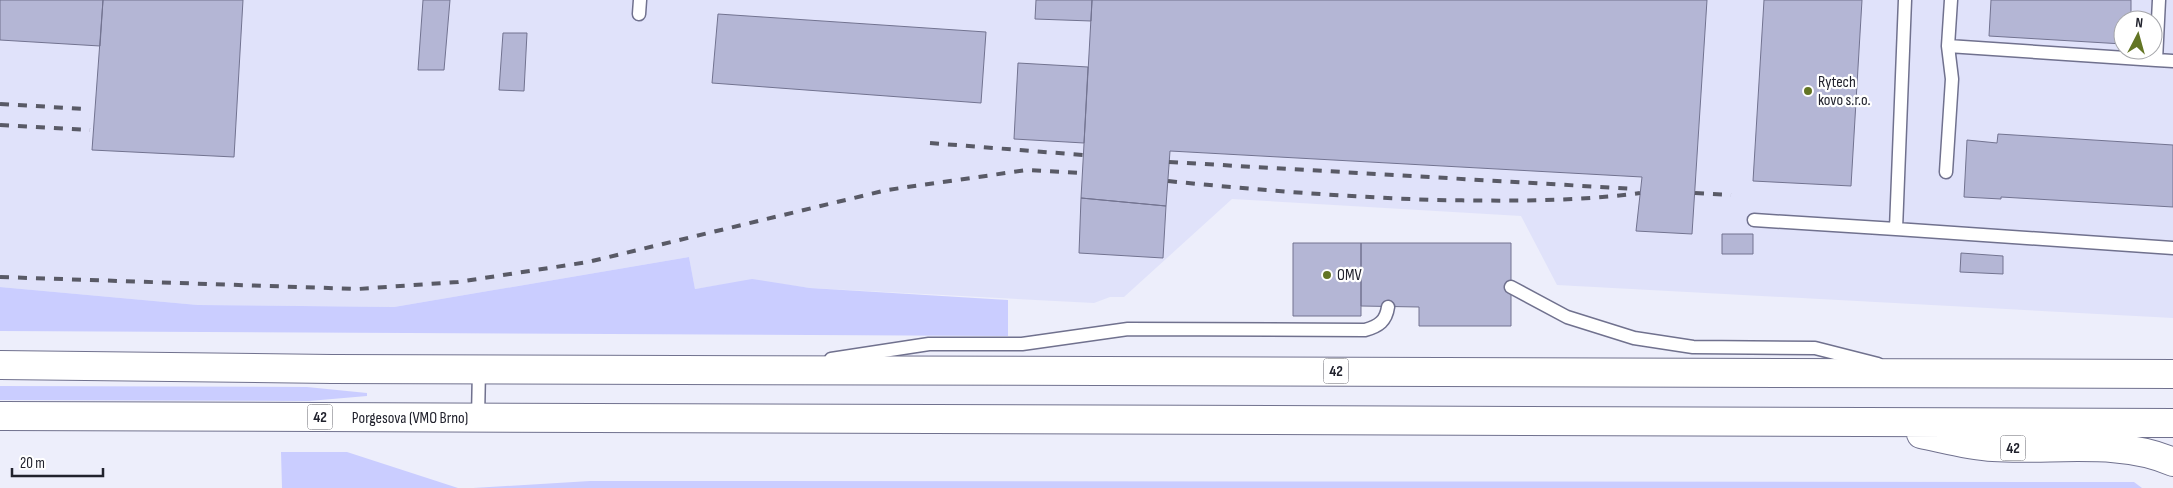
<svg xmlns="http://www.w3.org/2000/svg" width="2173" height="488" viewBox="0 0 2173 488" font-family="'Sofia Sans Condensed',sans-serif">
	<style>
		.built { fill: #e0e2fa; fill-rule: evenodd }
		.green { fill: #cacdff }
		.building { fill: #b4b6d5; stroke: #727390 }
		.lines { fill: none; stroke-linecap: round; stroke-linejoin: round }
		.service-casing { stroke: #70718e; stroke-width: 15 }
		.trunk-casing { stroke: #70718e; stroke-width: 30 }
		.service { stroke: #fff; stroke-width: 12 }
		.trunk { stroke: #fff; stroke-width: 28 }
		.rail { stroke: #595a66; stroke-width: 4; stroke-dasharray: 9 9; stroke-linecap: butt }
		.poi-dot { fill: #637524; stroke: #fff; stroke-width: 2 }
		.labels { text-anchor: middle; dominant-baseline: central; stroke-width: 4.5; stroke-linejoin: round; paint-order: stroke }
		.shield { fill: #fff; stroke: #64646c; stroke-width: 1 }
		.shield-label { font-size: 15px; font-weight: bold; fill: #21222d }
		.poi-label { font-size: 16px; fill: #21222d; stroke: #fff; text-anchor: start }
		.street-label { font-size: 16px; fill: #21222d; stroke: #fff }
	</style>
	<rect width="100%" height="100%" fill="#edeefb"/>
	<path class="built" d="M0 0H2173V318L1557 285 1521 216 1232 199 1124 297H1110L1094 303 810 288 752 280 695 289 689 257 394 307 198 305 0 287ZM2123 20H2153V50H2123Z"/>
	<path class="green" d="M689 257 695 289 752 279 810 288 1008 300V336L0 331V287L198 305 394 307Z
		M0 386 307 387 367 393V396L309 401 0 400Z
		M281 452H347L458 488H282Z
		M590 481 2134 482 2142 488H473Z"/>
	<path class="building" d="M0 0H103L100 46 0 40Z
		M103 0H243L234 157 92 150Z
		M423 0H450L444 70H418Z
		M1036 0H1092L1091 21 1035 19Z
		M1092 0H1707L1692 234 1636 231 1642 177 1170 151 1166 206 1081 198Z
		M1764 0H1862L1851 186 1753 181Z
		M1991 0H2131V20H2123V44L1989 36Z
		M718 14 986 32 981 103 712 83Z
		M503 33H527L524 91 499 90Z
		M1018 63 1088 67 1084 143 1014 139Z
		M1998 134 2173 145V207L2001 197V199L1964 197 1967 140 1997 143Z
		M1081 198 1166 206 1163 258 1079 253Z
		M1722 234H1753V254H1722Z
		M1293 243H1361V316H1293Z
		M1361 243H1511V326H1419V307L1361 306Z
		M1961 253 2003 256V274L1960 272Z"/>
	<g class="lines">
		<defs>
			<path id="service" d="M1905 0 1896 229 2173 248
				M1951 0 1948 46 2156 60 2159 0
				M639 14 640 0
				M2156 60 2173 61
				M1946 172 1952 79 1948 46
				M1754 220 1896 229
				M1511 287 1567 317 1634 338 1693 347 1815 348 1878 364
				M831 359 929 344H1022L1128 329 1365 330C1379 326 1386 321 1388 307
				M478 418 479 369"/>
			<path id="trunk" d="M0 365 332 369 2173 374
				M0 416 2173 423
				M1921 434C1945 439 1970 446 1993 447 2050 451 2121 438 2173 462"/>
		</defs>
		<use href="#service" class="service-casing"/>
		<use href="#trunk" class="trunk-casing"/>
		<use href="#service" class="service"/>
		<use href="#trunk" class="trunk"/>
		<path class="rail" d="M0 104 86 109
			M0 125 90 130
			M930 143 1083 155
			M1169 162 1636 189
			M1168 181C1257 190 1346 197 1436 200 1504 201 1572 202 1640 193
			M1695 193 1731 195
			M0 277 358 289 458 282 588 262 887 190 1027 170 1083 173"/>
	</g>
	<g class="poi-dot">
		<circle cx="1808" cy="91" r="5"/>
		<circle cx="1327" cy="275" r="5"/>
	</g>
	<g class="labels">
		<g class="shield">
			<rect x="1323.5" y="358.5" width="25" height="25" rx="4"/>
			<rect x="307.5" y="404.5" width="25" height="25" rx="4"/>
			<rect x="2000.5" y="435.5" width="25" height="25" rx="4"/>
		</g>
		<g class="shield-label">
			<text x="1336" y="371">42</text>
			<text x="320" y="417">42</text>
			<text x="2013" y="448">42</text>
		</g>
		<g class="poi-label">
			<text x="1818" y="82">Rytech<tspan x="1818" dy="18">kovo s.r.o.</tspan></text>
			<text x="1337" y="275">OMV</text>
		</g>
		<g class="street-label">
			<text x="410" y="418">Porgesova (VMO Brno)</text>
		</g>
	</g>
	<g transform="translate(2138 35) rotate(6)"><circle r="24" fill="#ffffff" stroke="#a6a7ab"/>
	<path d="M0-4L9 19L0 12L-9 19Z" fill="#637524"/>
	<text y="-8" font-size="14" font-weight="bold" text-anchor="middle" fill="#21222d">N</text>
	</g>
	<path d="M12 468v8h91v-8" fill="none" stroke="#21222d" stroke-width="2.5"/>
	<text x="20" y="468" font-size="15" fill="#21222d" stroke="#ffffff" stroke-width="4" paint-order="stroke">20 m</text>
</svg>
